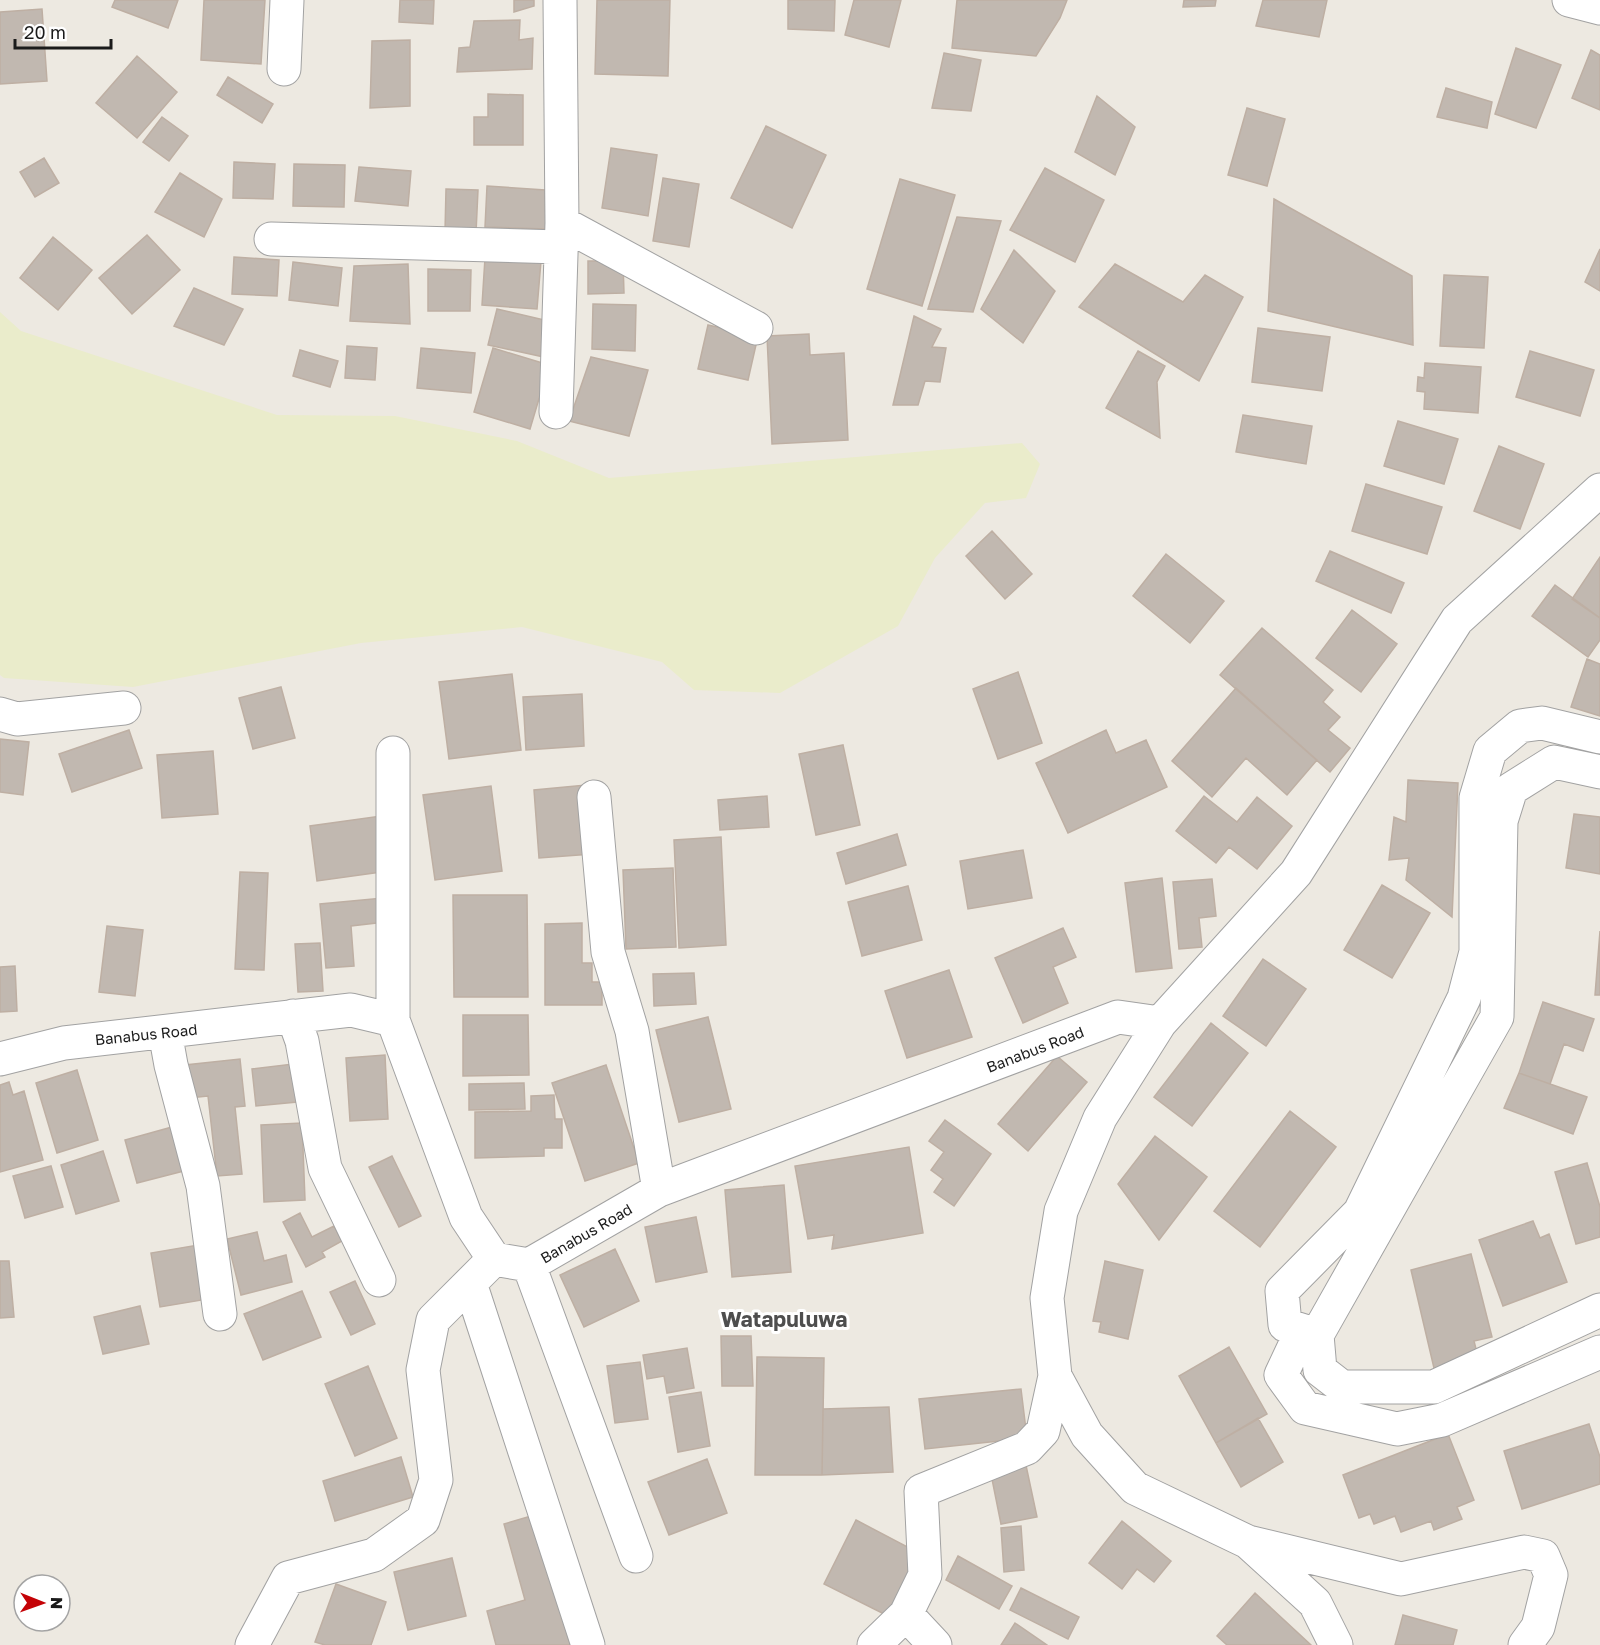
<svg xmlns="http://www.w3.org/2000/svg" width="1600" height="1645" viewBox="0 0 1600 1645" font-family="'Golos Text',sans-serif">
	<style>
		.farmland { fill: #eaeccb }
		.building { fill: #c1b8b0; stroke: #beafa3; stroke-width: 1.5 }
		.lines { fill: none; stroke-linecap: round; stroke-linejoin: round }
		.minor-casing { stroke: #a2a2a2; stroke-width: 35 }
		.minor { stroke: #fff; stroke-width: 33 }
		.labels { text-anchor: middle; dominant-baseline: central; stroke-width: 6; stroke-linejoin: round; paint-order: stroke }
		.street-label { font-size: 15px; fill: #1b1b1b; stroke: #fff }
		.district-label { font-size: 21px; font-weight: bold; fill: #4e4e4e; stroke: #fff }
	</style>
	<rect width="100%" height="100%" fill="#ede9e1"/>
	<path class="farmland" d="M0 312 21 331 277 415 395 416 517 441 609 478 1022 443 1040 464 1026 498 985 503 935 558 898 626 780 693 694 690 662 662 522 627 361 643 133 687 4 678 0 675Z"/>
	<path class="building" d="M115 0H178L168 28 112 7Z
		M204 0H265L261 64 201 60Z
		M400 0H434L433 24 399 22Z
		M514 0H534V6L514 12Z
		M597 0H670L668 76 595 74Z
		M788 0H835L834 31 788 29Z
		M854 0H901L889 47 845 35Z
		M957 0H1067L1060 18 1036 56 952 48Z
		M1184 0H1216L1215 6 1183 7Z
		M1263 0H1327L1319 37 1256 26Z
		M42 9 47 81 0 84V12Z
		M520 20 519 40 533 38 532 69 457 72 459 48 470 47 474 21Z
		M410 40V106L370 108 372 41Z
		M1516 48 1561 65 1536 128 1495 114Z
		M1591 50 1600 55V110L1572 98Z
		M944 53 981 60 971 111 932 108Z
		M137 56 177 92 137 138 96 103Z
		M228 77 273 104 262 123 217 95Z
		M1446 88 1492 102 1487 128 1437 117Z
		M488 94 523 95V145H474V117H488Z
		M1097 96 1135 127 1115 175 1075 152Z
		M1247 108 1285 119 1267 186 1228 175Z
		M162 117 188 136 169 161 143 142Z
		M766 126 826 155 792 228 731 198Z
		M611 148 657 155 648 216 602 208Z
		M44 158 59 183 35 197 20 172Z
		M234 162 275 164 273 199 233 198Z
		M294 164 345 165 344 207 293 206Z
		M359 167 411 171 408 206 355 201Z
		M1045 168 1104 200 1075 262 1010 230Z
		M180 173 222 199 204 237 155 212Z
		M663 178 699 184 689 247 653 241Z
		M900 179 955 195 922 306 867 289Z
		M487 186 545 190 546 229 485 227Z
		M446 189 478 190 476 233 445 232Z
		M1274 199 1412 276 1413 345 1268 311Z
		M957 217 1001 221 973 312 928 309Z
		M147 235 180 270 132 314 99 278Z
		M53 237 92 270 58 310 20 278Z
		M1600 249V291L1585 282Z
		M1014 250 1055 291 1023 343 981 309Z
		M234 257 279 260 277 296 232 294Z
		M485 258 541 261 537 309 482 305Z
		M588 261H623L624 293 588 294Z
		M293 262 342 268 338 306 289 300Z
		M408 264 410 324 350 321 354 266Z
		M1115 264 1183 302 1205 275 1243 297 1199 381 1079 307Z
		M428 269 471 270 470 311H428Z
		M1444 275 1488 277 1484 348 1440 346Z
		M194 288 243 309 224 345 174 326Z
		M593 304 636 305 635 351 592 349Z
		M497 309 553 322 544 357 488 345Z
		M914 316 941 329 932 347 946 348 940 382 925 381 918 405H893Z
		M708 325 758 336 748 380 698 369Z
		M1258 328 1330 337 1322 391 1252 382Z
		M809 334 810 355 844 353 848 440 772 444 767 336Z
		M347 346 377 348 375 380 345 378Z
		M421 348 475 353 471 393 417 388Z
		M493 348 549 365 530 429 474 412Z
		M300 350 338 361 330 387 293 376Z
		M1138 351 1165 366 1157 382 1160 438 1106 408Z
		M1530 351 1594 370 1580 416 1516 397Z
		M591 357 648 370 629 436 569 421Z
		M1425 363 1481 367 1478 413 1424 409 1425 392 1417 391 1418 377 1424 378Z
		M1243 415 1312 426 1306 464 1236 452Z
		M1398 421 1458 439 1444 484 1384 466Z
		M1499 446 1544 464 1520 529 1474 511Z
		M1366 484 1442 507 1427 554 1352 531Z
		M992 531 1032 574 1005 599 966 556Z
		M1330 551 1404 583 1391 613 1316 581Z
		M1166 554 1224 601 1190 643 1133 596Z
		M1600 557V618L1572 599Z
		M1555 585 1600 618V640L1588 657 1532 616Z
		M1352 610 1397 644 1361 692 1316 658Z
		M1262 628 1333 690 1323 702 1340 717 1328 730 1350 748 1330 772 1220 675Z
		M1587 659 1600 664V716L1571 707Z
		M1018 672 1042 743 998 759 973 689Z
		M512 674 521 750 449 759 439 682Z
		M281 687 295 738 253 749 239 698Z
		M1236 688 1317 760 1287 795 1246 758 1212 797 1172 761Z
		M582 694 584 746 526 750 523 697Z
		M129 730 142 768 72 792 59 754Z
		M1106 730 1116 753 1146 740 1167 787 1068 833 1036 763Z
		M0 739 29 742 23 795 0 792Z
		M843 745 860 825 816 835 799 754Z
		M213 751 218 814 162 818 157 755Z
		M1408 780 1458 783 1452 917 1406 880 1409 858 1389 860 1394 817 1406 822Z
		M586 785 592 854 539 858 534 790Z
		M491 786 502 871 435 880 423 795Z
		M767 796 769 827 720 830 718 800Z
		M1204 796 1237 822 1257 797 1292 826 1257 869 1229 847 1216 863 1176 831Z
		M1574 814 1600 817V874L1566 868Z
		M381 816 388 871 317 881 310 826Z
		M897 834 906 865 846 884 837 853Z
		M721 837 726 945 679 948 674 840Z
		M1023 850 1032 898 968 909 960 861Z
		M673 868 676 947 626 949 623 870Z
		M240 872 268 873 264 970 235 969Z
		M1162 878 1172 968 1136 972 1125 883Z
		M1212 879 1216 916 1199 918 1202 947 1179 949 1173 882Z
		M1382 885 1430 913 1392 978 1344 950Z
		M908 886 922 940 862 956 848 902Z
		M453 895H527L528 997H454Z
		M383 898 385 922 351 926 354 966 326 968 320 904Z
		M582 923V963H592V982H602V1005H545V924Z
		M107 926 143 930 135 996 99 992Z
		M1063 928 1076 957 1053 967 1068 1003 1023 1023 995 958Z
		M1600 931V995H1595Z
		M320 943 323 991 298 992 295 944Z
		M1263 959 1306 989 1266 1046 1223 1016Z
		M15 966 17 1011 0 1012V967Z
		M949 970 972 1037 907 1058 885 991Z
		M694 973 696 1004 654 1006 653 974Z
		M1543 1002 1594 1019 1583 1051 1564 1044 1550 1084 1519 1073Z
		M463 1015H528L529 1075 463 1076Z
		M708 1017 731 1109 679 1122 656 1030Z
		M1211 1023 1248 1053 1192 1126 1154 1097Z
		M385 1055 388 1119 350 1121 346 1058Z
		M1057 1056 1087 1082 1028 1151 998 1124Z
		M240 1059 245 1106 235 1107 242 1174 217 1176 208 1096 189 1098 185 1065Z
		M293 1064 297 1102 256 1106 252 1069Z
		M606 1065 639 1163 585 1181 552 1083Z
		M77 1070 98 1140 57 1153 36 1083Z
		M1519 1073 1587 1097 1573 1134 1504 1108Z
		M9 1082 13 1095 24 1091 43 1160 0 1172V1085Z
		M524 1083 525 1109 469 1110V1084Z
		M554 1095 555 1119H562V1148H544V1156L475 1158V1112L531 1111V1096Z
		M1290 1111 1336 1147 1260 1247 1214 1211Z
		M945 1120 991 1154 954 1206 934 1192 943 1179 931 1170 944 1152 929 1141Z
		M302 1123 305 1200 264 1202 261 1125Z
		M172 1127 184 1171 137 1183 125 1140Z
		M1155 1136 1207 1177 1159 1240 1118 1184Z
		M909 1147 923 1233 832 1249 834 1235 808 1239 795 1166Z
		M103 1151 119 1201 76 1214 61 1165Z
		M392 1156 421 1216 399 1227 369 1167Z
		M1587 1163 1600 1207V1237L1576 1244 1555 1172Z
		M51 1166 63 1207 25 1218 13 1176Z
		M784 1185 791 1272 732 1277 725 1190Z
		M300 1213 312 1237 334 1226 342 1241 322 1252 325 1257 306 1267 283 1222Z
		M696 1217 707 1272 656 1282 645 1227Z
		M1533 1221 1540 1238 1549 1234 1567 1282 1503 1306 1479 1240Z
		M257 1232 264 1261 286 1255 292 1282 241 1295 227 1239Z
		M198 1245 208 1299 160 1307 151 1253Z
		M615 1249 639 1301 584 1327 560 1275Z
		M1471 1254 1492 1337 1474 1341 1478 1357 1434 1368 1411 1270Z
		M0 1261H9L14 1317 0 1318Z
		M1105 1261 1143 1270 1128 1339 1099 1332 1101 1322 1093 1321Z
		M355 1281 375 1324 351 1335 330 1292Z
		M302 1291 321 1337 263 1360 244 1314Z
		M140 1306 149 1344 103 1354 94 1317Z
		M721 1336H751L753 1386H722Z
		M1229 1347 1267 1414 1216 1443 1179 1376Z
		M687 1348 694 1388 667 1393 664 1376 647 1379 643 1355Z
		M757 1357 824 1358 822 1475H755Z
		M640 1362 648 1419 615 1423 607 1366Z
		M368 1366 397 1438 355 1456 325 1384Z
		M1021 1389 1027 1438 925 1449 919 1399Z
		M701 1392 710 1446 678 1452 669 1397Z
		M889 1407 893 1472 822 1475 823 1409Z
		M1258 1418 1283 1462 1241 1487 1216 1443Z
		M1589 1424 1600 1457V1484L1522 1509 1504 1451Z
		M1448 1434 1474 1500 1457 1507 1462 1519 1434 1530 1431 1521 1401 1532 1395 1516 1374 1524 1370 1514 1359 1518 1343 1475Z
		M1024 1456 1037 1517 1001 1524 989 1464Z
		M401 1457 413 1497 335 1521 323 1481Z
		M707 1459 727 1513 669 1535 648 1482Z
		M538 1514 574 1645H496L487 1611 525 1600 504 1524Z
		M856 1520 919 1553 888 1616 824 1584Z
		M1122 1521 1171 1561 1154 1582 1137 1569 1122 1589 1089 1563Z
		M1021 1526 1024 1570 1004 1572 1001 1528Z
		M958 1556 1012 1586 999 1609 946 1580Z
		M452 1558 466 1616 408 1630 394 1572Z
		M336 1584 386 1602 371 1645H325L315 1642Z
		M1021 1588 1079 1617 1068 1639 1010 1610Z
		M1255 1593 1311 1645H1227L1217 1636Z
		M1403 1615 1457 1630 1453 1645H1395Z
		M1015 1623 1047 1645H1001Z"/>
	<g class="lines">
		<defs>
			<path id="minor" d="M1569 0 1600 8
				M284 69 287 0
				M562 223 756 328
				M271 239 560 247
				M556 412 562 223 560 0
				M0 714 17 719 124 708
				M393 753V1020
				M1600 772 1554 762 1511 789 1501 821 1497 1017 1317 1335 1320 1370 1342 1387H1434L1600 1310
				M594 797 608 952 632 1031 659 1190
				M293 1016 302 1041 325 1168 379 1280
				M165 1032 171 1065 203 1186 220 1314
				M0 1059 64 1043 351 1010 393 1020 466 1217 494 1259 529 1265 659 1190 1118 1017 1160 1023
				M529 1265 636 1556
				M470 1283 588 1645
				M1317 1335 1285 1325 1282 1291 1360 1212 1464 998 1476 952V798L1490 751 1520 726 1542 723 1600 737
				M1317 1335 1296 1343 1281 1375 1305 1408 1397 1429 1442 1420 1600 1352
				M1249 1543 1315 1603 1336 1645
				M906 1614 935 1645
				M252 1645 288 1578 374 1555 423 1520 436 1480 423 1370 433 1320 494 1259
				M874 1645 906 1614 925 1575 921 1491 1027 1448 1043 1431 1055 1376
				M1525 1645 1538 1627 1551 1575 1543 1556 1524 1552 1401 1579 1248 1542 1135 1488 1087 1435 1055 1376 1047 1298 1061 1211 1100 1118 1160 1023 1296 873 1457 620 1600 490"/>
		</defs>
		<use href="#minor" class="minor-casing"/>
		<use href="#minor" class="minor"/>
	</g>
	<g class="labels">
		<g class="street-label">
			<text transform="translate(146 1034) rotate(-6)">Banabus Road</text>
			<text transform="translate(1035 1049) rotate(-21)">Banabus Road</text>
			<text transform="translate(586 1233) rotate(-30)">Banabus Road</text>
		</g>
		<g class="district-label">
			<text x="784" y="1319">Watapuluwa</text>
		</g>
	</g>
	<g transform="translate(42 1603) rotate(91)"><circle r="28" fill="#ffffff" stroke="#a4a4a4" stroke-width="1.5"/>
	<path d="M0-4.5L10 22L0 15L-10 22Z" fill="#c40206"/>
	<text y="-9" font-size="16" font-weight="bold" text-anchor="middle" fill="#1b1b1b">N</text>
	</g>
	<path d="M15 39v9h96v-9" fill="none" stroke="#1b1b1b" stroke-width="3"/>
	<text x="24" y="39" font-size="18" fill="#1b1b1b" stroke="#ffffff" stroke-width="4.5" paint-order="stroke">20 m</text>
</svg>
